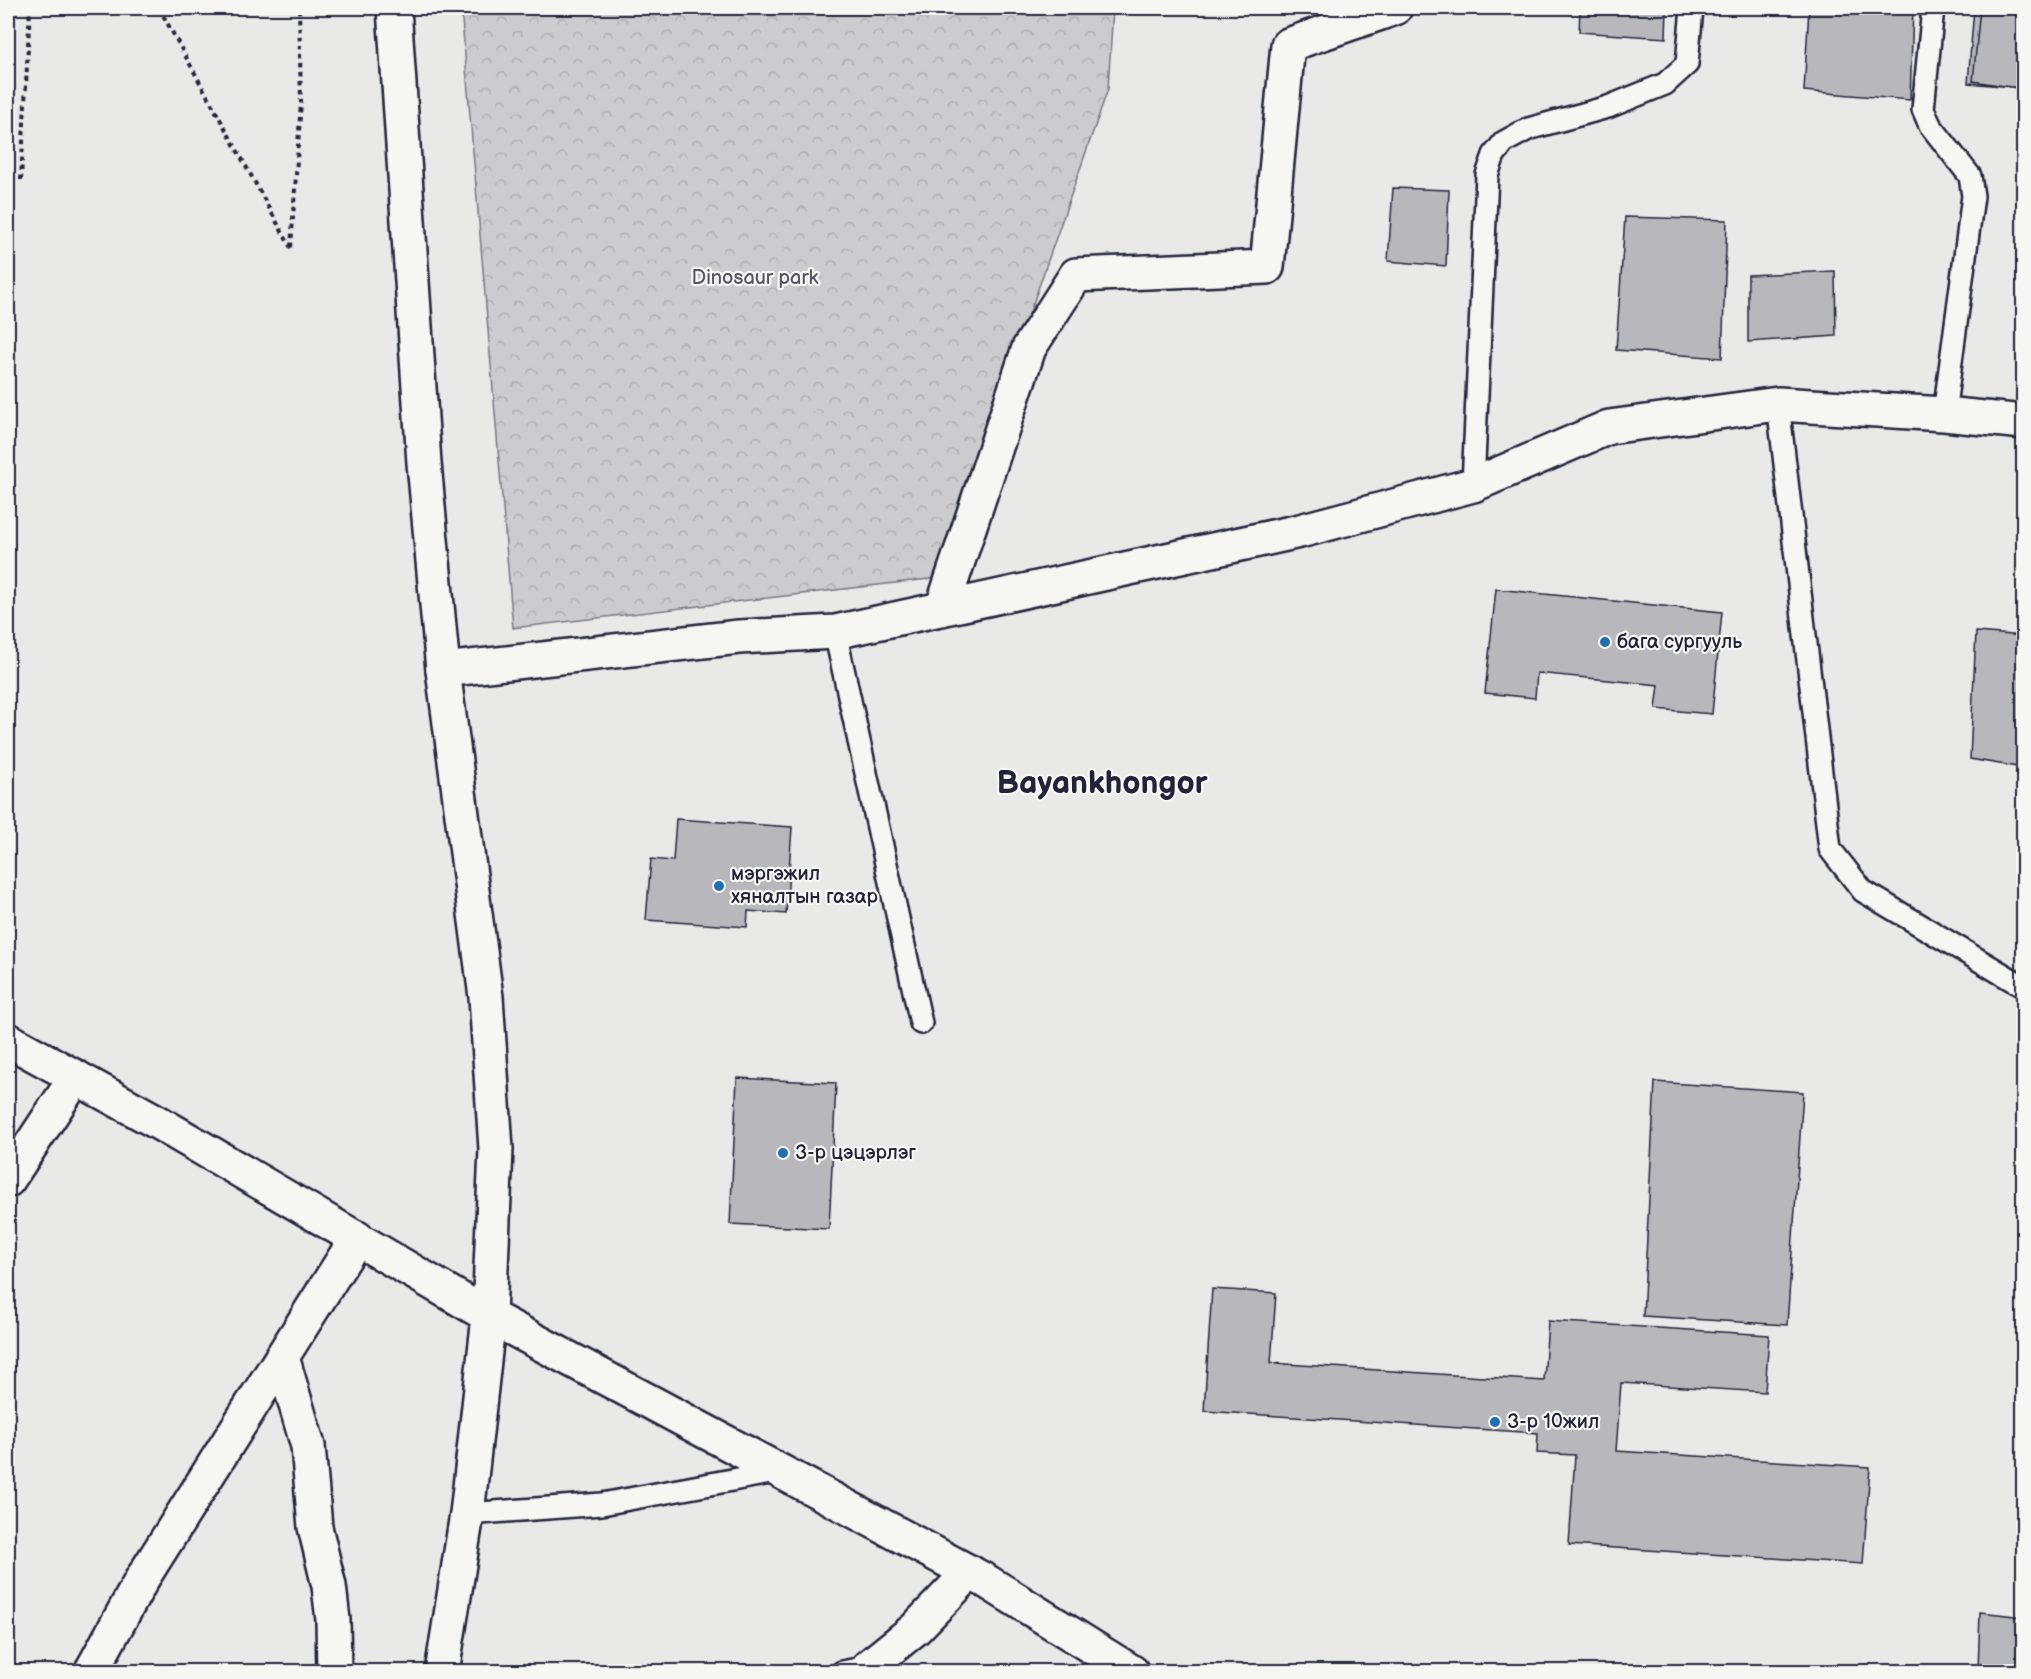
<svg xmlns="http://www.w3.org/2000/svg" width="2031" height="1679" viewBox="0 0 2031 1679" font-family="'Balsamiq Sans',sans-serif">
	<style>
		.forest { fill: url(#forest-crowns); stroke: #777784; stroke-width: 1.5 }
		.building { fill: #b8b8bc; stroke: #22223b; stroke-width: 1.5 }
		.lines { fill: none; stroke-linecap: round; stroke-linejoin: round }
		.lane-casing { stroke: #22223b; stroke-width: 26 }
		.street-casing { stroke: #22223b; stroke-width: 38 }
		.secondary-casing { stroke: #22223b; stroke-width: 38 }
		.path { stroke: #22223b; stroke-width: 4; stroke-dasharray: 4.5 4.5; stroke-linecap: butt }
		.lane { stroke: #f6f6f2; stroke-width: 21 }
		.street { stroke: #f6f6f2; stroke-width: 33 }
		.secondary { stroke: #f6f6f2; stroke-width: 33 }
		.poi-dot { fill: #1f6fb2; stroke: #f6f6f2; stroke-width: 2 }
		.labels { text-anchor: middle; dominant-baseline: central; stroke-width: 4.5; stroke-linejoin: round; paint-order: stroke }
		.park-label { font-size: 20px; fill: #555567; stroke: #f6f6f2 }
		.poi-label { font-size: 20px; fill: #22223b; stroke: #f6f6f2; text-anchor: start }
		.town-label { font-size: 32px; font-weight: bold; fill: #22223b; stroke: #f6f6f2 }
	</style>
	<defs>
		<pattern id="forest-crowns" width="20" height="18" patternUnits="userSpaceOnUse" patternTransform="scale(1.5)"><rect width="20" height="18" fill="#ccccce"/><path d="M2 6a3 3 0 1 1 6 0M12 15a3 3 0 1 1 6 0" fill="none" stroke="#afafb2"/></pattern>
	</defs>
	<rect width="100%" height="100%" fill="#e9e9e7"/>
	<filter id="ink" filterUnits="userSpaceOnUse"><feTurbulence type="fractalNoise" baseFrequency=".0167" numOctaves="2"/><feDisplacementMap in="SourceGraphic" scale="12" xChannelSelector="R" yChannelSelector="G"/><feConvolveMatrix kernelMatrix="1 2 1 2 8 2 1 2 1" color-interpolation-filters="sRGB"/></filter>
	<g filter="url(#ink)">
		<path class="forest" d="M461 8H1113L1108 89 937 578 513 628Z"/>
		<path class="building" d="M1580 8H1667L1666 38 1579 32Z
			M1809 8H1913L1910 100 1804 91Z
			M1974 8H2024V88L1968 83Z
			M1980 8H2024V89L1973 81Z
			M1393 188 1449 190 1446 266 1388 261Z
			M1625 217 1727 220 1722 358 1616 350Z
			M1835 271 1836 336 1748 342V275Z
			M1496 589 1722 612 1712 714 1656 709 1659 685 1537 673 1535 698 1485 693Z
			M1976 632 2024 636V768L1970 759Z
			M676 819 792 827 786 914 748 911 747 927 646 920 651 859 673 861Z
			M737 1078 836 1083 829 1229 730 1224Z
			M1655 1082 1803 1092 1787 1325 1643 1316Z
			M1212 1289 1276 1293 1271 1363 1544 1381 1548 1321 1769 1335 1765 1392 1621 1383 1616 1451 1870 1467 1863 1564 1569 1545 1575 1455 1537 1453 1538 1433 1204 1411Z
			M1980 1612 2024 1617V1672H1978Z"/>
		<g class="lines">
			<defs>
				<path id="lane" d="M1933 8 1923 109 1930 125 1970 176 1973 196 1944 414
					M1778 404 1830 849 1863 891 2024 987
					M1473 485 1487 175 1494 155 1504 142 1528 129 1608 107 1665 84 1687 64 1692 8
					M835 632 921 1023
					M467 1514 602 1504 781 1471
					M842 1672 868 1667"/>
				<path id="street" d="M942 609 1029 348 1076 275 1267 267 1288 45 1395 8
					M443 670 739 637 835 632 1300 531 1473 485 1609 427 1778 404 1944 414 2024 422
					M8 1180 76 1077
					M282 1357 308 1446 315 1527 329 1586 333 1620 334 1672
					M91 1672 142 1579 357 1238
					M865 1672 868 1667 915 1629 970 1572"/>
				<path id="secondary" d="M394 8 424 463 443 670 486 997 496 1149 489 1316 986 1581 1132 1672
					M8 1040 159 1123 489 1316 467 1514 442 1672"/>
			</defs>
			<use href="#lane" class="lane-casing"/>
			<use href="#street" class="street-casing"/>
			<use href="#secondary" class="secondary-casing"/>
			<path class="path" d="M159 8 291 248
				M21 180 30 8
				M291 247 301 102 299 8"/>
			<use href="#lane" class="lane"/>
			<use href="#street" class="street"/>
			<use href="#secondary" class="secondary"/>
		</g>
	</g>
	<g class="poi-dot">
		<circle cx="1605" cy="642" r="6"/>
		<circle cx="719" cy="886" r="6"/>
		<circle cx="783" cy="1153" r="6"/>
		<circle cx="1495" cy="1422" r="6"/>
	</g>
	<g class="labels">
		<g class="park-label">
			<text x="755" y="278">Dinosaur park</text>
		</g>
		<g class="poi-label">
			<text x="1617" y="642">бага сургууль</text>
			<text x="731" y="874">мэргэжил<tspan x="731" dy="23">хяналтын газар</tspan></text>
			<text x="795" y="1153">3-р цэцэрлэг</text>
			<text x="1507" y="1422">3-р 10жил</text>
		</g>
		<g class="town-label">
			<text x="1102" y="783">Bayankhongor</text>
		</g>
	</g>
	<rect width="2031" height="1679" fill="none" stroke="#f6f6f2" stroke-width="30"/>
	<rect x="15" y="15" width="2001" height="1649" fill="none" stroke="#22223b" stroke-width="2" filter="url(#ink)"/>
</svg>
